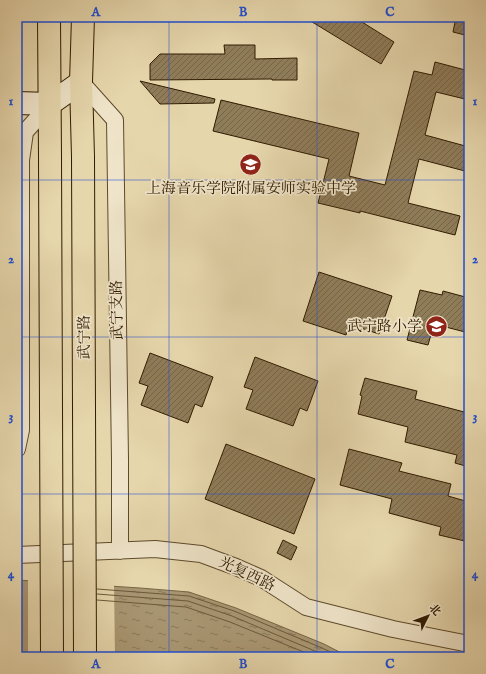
<svg xmlns="http://www.w3.org/2000/svg" width="486" height="674" viewBox="0 0 486 674" font-family="'IM FELL English','Noto Serif SC',serif">
	<style>
		.water { fill: url(#water-ripples); stroke: #786544 }
		.pier { fill: #e6d6ac }
		.lines { fill: none; stroke-linecap: round; stroke-linejoin: round }
		.shore { stroke: #6c5839; stroke-width: 1 }
		.building { fill: url(#building-hatch); stroke: #301b00 }
		.minor-casing { stroke: #5e4a2b; stroke-width: 18 }
		.secondary-casing { stroke: #301b00; stroke-width: 24 }
		.primary-casing { stroke: #301b00; stroke-width: 24 }
		.minor { stroke: #efe4c9; stroke-width: 16 }
		.secondary { stroke: #efe4c9; stroke-width: 22 }
		.primary { stroke: #e6d6ac; stroke-width: 22 }
		.primary-bridge-casing { stroke: #301b00; stroke-width: 24; stroke-linecap: butt }
		.primary-bridge { stroke: #e6d6ac; stroke-width: 22 }
		.grid { fill: none; stroke: #1d4ed8; stroke-width: 1; stroke-opacity: 0.55 }
		.labels { text-anchor: middle; dominant-baseline: central; stroke-width: 3.5; stroke-linejoin: round; paint-order: stroke }
		.poi-label { font-size: 15px; fill: #301b00; stroke: #efe4c9 }
		.street-label { font-size: 15px; fill: #301b00; stroke: #efe4c9 }
		.neatline { fill: none; stroke: #1d4ed8; stroke-width: 1.5 }
		.grid-label { font-size: 13px; text-anchor: middle; font-weight: bold; fill: #1d4ed8 }
	</style>
	<defs>
		<pattern id="water-ripples" width="26" height="14" patternUnits="userSpaceOnUse"><rect width="26" height="14" fill="#a89672"/><path d="M2 4q2-2 4 0t4 0M15 11q2-2 4 0t4 0" fill="none" stroke="#897a5b"/></pattern>
		<pattern id="building-hatch" width="6" height="6" patternUnits="userSpaceOnUse"><rect width="6" height="6" fill="#8f7c59"/><path d="M-1 1l2-2M0 6l6-6M5 7l2-2" fill="none" stroke="#756547"/></pattern>
	</defs>
	<rect width="100%" height="100%" fill="#e6d6ac"/>
	<filter id="stains"><feTurbulence type="fractalNoise" baseFrequency=".005" numOctaves="4"/><feColorMatrix values="0 0 0 0 .2 0 0 0 0 .09 0 0 0 0 .02 0 0 0 .5 -.17"/></filter>
	<radialGradient id="worn" r=".72"><stop offset=".6" stop-color="#630" stop-opacity="0"/><stop offset="1" stop-color="#630" stop-opacity=".3"/></radialGradient>
	<path class="water" d="M17 580 140 588 189 592 236 608 324 644 349 657H17Z"/>
	<path class="pier" d="M28 579 114 584 115 657H28Z"/>
	<g class="lines">
		<path class="shore" d="M97 589 189 596 234 611 322 648 341 657
			M97 594 188 601 232 616 329 657
			M97 600 186 607 230 622 316 657"/>
	</g>
	<path class="building" d="M304 17H354L394 42 381 64Z
		M456 17H469V36L453 32Z
		M224 45H255V59L297 58V80H272V79L150 80V64L160 54H225Z
		M435 62 469 71V100L436 92 425 135 469 147V157L465 171 419 159 408 203 460 216 455 235 360 211V213L318 203 329 159 213 131 221 100 359 133 349 176 385 185 414 71 432 75Z
		M140 81 215 99 214 103 160 104Z
		M319 272 392 296 379 334 349 324 346 335 303 321Z
		M420 290 442 295 443 291 469 298V333L434 324 428 345 407 340Z
		M150 353 213 377 202 407 195 404 188 423 141 405 148 386 139 383Z
		M255 357 318 381 307 411 300 408 293 426 246 409 253 390 244 387Z
		M365 378 417 391 415 399 468 413 464 425H469V467L455 463 457 455 405 442 408 427 358 414 362 396 360 395Z
		M226 444 315 479 294 534 205 499Z
		M349 449 402 463 399 471 451 484 448 496 469 502V542L439 535 441 527 389 513 392 499 340 485Z
		M283 540 297 547 291 560 277 553Z"/>
	<g class="lines">
		<defs>
			<path id="minor" d="M81 82 115 120 120 459V551
				M17 449 21 430V160L25 132 50 104
				M17 555 155 549 201 554 236 567 261 578 306 607 393 629 469 644"/>
			<path id="secondary" d="M17 103 50 104 81 82"/>
			<path id="primary" d="M49 17 50 158
				M83 17 81 82 83 157"/>
		</defs>
		<use href="#minor" class="minor-casing"/>
		<use href="#secondary" class="secondary-casing"/>
		<use href="#primary" class="primary-casing"/>
		<use href="#minor" class="minor"/>
		<use href="#secondary" class="secondary"/>
		<use href="#primary" class="primary"/>
		<defs>
			<path id="primary-bridge" d="M83 157 85 657
				M50 158 52 657"/>
		</defs>
		<use href="#primary-bridge" class="primary-bridge-casing"/>
		<use href="#primary-bridge" class="primary-bridge"/>
	</g>
	<path class="grid" d="M169 17V657M317 17V657M17 180H469M17 337H469M17 494H469"/>
	<defs>
		<symbol id="school-disc" viewBox="-11 -11 22 22"><circle r="9.5" fill="#8f2418" stroke="#efe4c9"/><path d="M0-5L7-2L0 1L-7-2ZM-4 1L0 2.5L4 1V4Q0 6-4 4Z" fill="#fff"/></symbol>
	</defs>
	<g fill-rule="evenodd">
		<use href="#school-disc" x="238" y="152" width="25" height="25"/>
		<use href="#school-disc" x="424" y="314" width="25" height="25"/>
	</g>
	<g class="labels">
		<g class="poi-label">
			<text x="251" y="188">上海音乐学院附属安师实验中学</text>
			<text x="422" y="326" text-anchor="end">武宁路小学</text>
		</g>
		<g class="street-label">
			<text transform="translate(117 310) rotate(-91)">武宁支路</text>
			<text transform="translate(84 337) rotate(-90)">武宁路</text>
			<text transform="translate(247 574) rotate(25)">光复西路</text>
		</g>
	</g>
	<rect width="486" height="674" fill="none" stroke="#e6d6ac" stroke-width="44"/>
	<g transform="translate(428 616) rotate(48)" stroke="#efe4c9" stroke-width="3" paint-order="stroke">
	<path d="M0-3L7 15L0 10L-7 15Z" fill="#301b00"/>
	<text y="-6" font-size="11" font-weight="bold" text-anchor="middle" fill="#301b00">北</text>
	</g>
	<rect x="22" y="22" width="442" height="630" class="neatline"/>
	<g class="grid-label">
		<text x="96" y="16">A</text>
		<text x="243" y="16">B</text>
		<text x="390" y="16">C</text>
		<text x="11" y="105">1</text>
		<text x="475" y="105">1</text>
		<text x="11" y="263">2</text>
		<text x="475" y="263">2</text>
		<text x="11" y="420">3</text>
		<text x="475" y="420">3</text>
		<text x="11" y="578">4</text>
		<text x="475" y="578">4</text>
		<text x="96" y="668">A</text>
		<text x="243" y="668">B</text>
		<text x="390" y="668">C</text>
	</g>
	<rect width="100%" height="100%" filter="url(#stains)"/>
	<rect width="100%" height="100%" fill="url(#worn)"/>
</svg>
